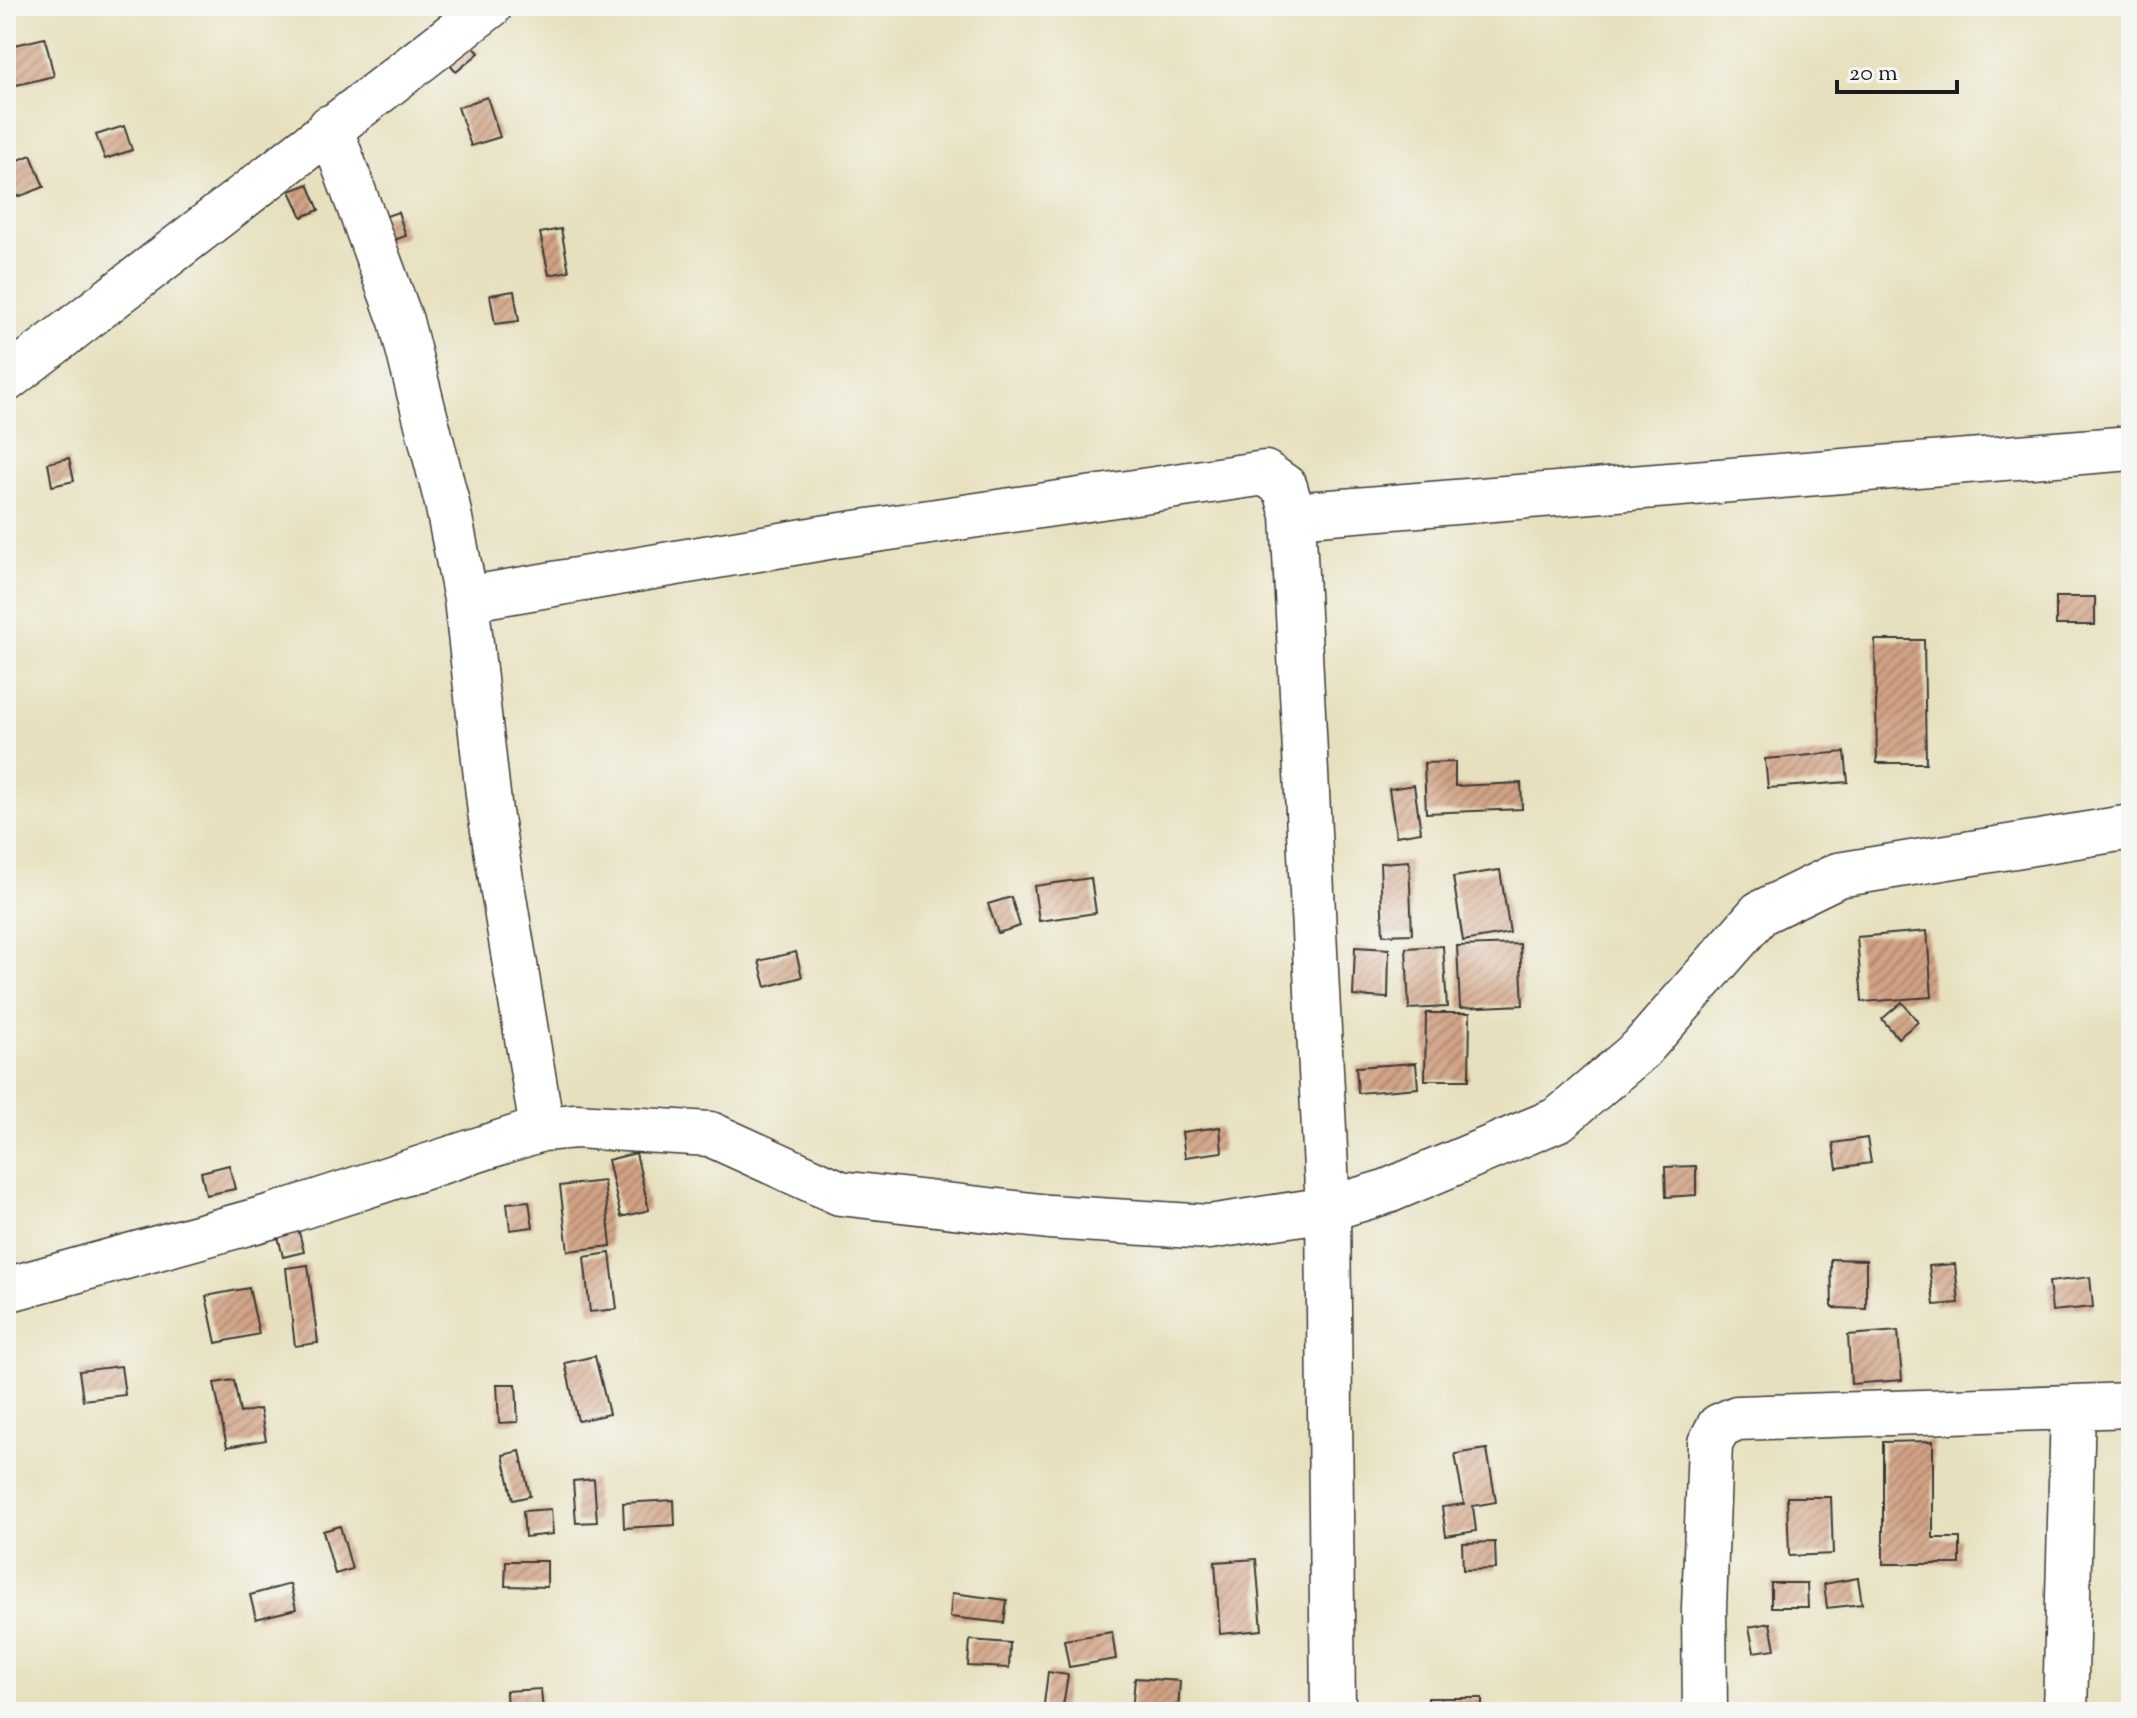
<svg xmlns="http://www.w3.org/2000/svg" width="2137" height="1718" viewBox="0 0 2137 1718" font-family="'Sorts Mill Goudy',serif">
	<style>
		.building { fill: url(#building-hatch) }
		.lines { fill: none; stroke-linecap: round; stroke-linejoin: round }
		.street-casing { stroke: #3a3934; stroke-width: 47 }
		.street { stroke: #fff; stroke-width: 44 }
	</style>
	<defs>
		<pattern id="building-hatch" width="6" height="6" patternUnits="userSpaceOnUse" patternTransform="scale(2)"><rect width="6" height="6" fill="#d1a284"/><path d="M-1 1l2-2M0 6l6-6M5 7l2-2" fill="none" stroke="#a9836b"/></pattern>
	</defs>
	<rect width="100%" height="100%" fill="#f6f6f2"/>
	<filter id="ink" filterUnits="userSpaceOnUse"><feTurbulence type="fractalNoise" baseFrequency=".0125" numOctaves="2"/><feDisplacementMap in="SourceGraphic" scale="16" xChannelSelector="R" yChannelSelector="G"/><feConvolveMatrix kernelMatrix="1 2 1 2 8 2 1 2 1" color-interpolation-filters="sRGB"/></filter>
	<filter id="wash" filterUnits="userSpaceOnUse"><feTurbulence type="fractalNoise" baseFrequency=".006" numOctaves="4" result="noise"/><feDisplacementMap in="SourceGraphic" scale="32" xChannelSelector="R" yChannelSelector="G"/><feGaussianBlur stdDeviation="1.8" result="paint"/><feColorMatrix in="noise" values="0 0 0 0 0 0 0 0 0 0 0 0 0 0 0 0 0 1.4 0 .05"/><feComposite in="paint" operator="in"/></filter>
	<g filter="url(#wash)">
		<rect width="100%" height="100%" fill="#e7e0be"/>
		<g id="blocks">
			<path class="building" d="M460 32 479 53 456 72 438 52Z
				M45 38 54 76 8 87 6 47Z
				M487 97 500 137 471 146 458 107Z
				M124 126 132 150 105 159 96 135Z
				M31 155 44 187 18 197 6 165Z
				M308 184 319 210 302 217 290 191Z
				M398 212 406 236 383 244 375 220Z
				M561 229 569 271 549 275 540 233Z
				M514 291 519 321 495 324 490 295Z
				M69 458 74 481 52 486 48 463Z
				M2056 597H2095V625H2056Z
				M1875 640H1924L1926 763H1877Z
				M1845 752 1848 782 1768 788 1765 759Z
				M1455 762V786L1521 783 1522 809 1426 813 1424 763Z
				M1414 785 1421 832 1396 836 1389 789Z
				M1409 861 1412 934 1383 935 1380 863Z
				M1500 870 1510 933 1463 941 1453 877Z
				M1091 878 1096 913 1039 921 1034 886Z
				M1011 897 1020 926 998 933 988 904Z
				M1927 931 1932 997 1862 1002 1857 937Z
				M1520 944 1523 1005 1460 1008 1457 946Z
				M1443 946 1447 1007 1409 1009 1406 948Z
				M1355 947 1389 949 1388 998 1353 996Z
				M796 952 802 977 766 987 759 961Z
				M1902 1002 1918 1022 1898 1038 1882 1019Z
				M1426 1013H1470L1469 1080H1425Z
				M1416 1063 1418 1088 1358 1093 1356 1067Z
				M1220 1127 1222 1152 1185 1157 1182 1132Z
				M1867 1138 1871 1163 1837 1168 1833 1143Z
				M636 1153 649 1210 621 1217 608 1160Z
				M229 1165 235 1189 206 1195 201 1172Z
				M1696 1166V1195L1666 1197 1665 1167Z
				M604 1181 611 1246 568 1251 560 1186Z
				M529 1201 533 1227 510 1230 507 1203Z
				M297 1224 304 1252 283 1257 276 1228Z
				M610 1253 617 1309 590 1312 584 1257Z
				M1831 1259 1866 1260V1309L1832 1308Z
				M1955 1264 1959 1303 1934 1305 1929 1266Z
				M308 1265 318 1343 295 1346 286 1268Z
				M2090 1277 2093 1307 2052 1311 2049 1282Z
				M249 1288 259 1334 216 1343 206 1296Z
				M1898 1331 1902 1380 1851 1384 1848 1335Z
				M595 1356 609 1414 578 1421 565 1363Z
				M121 1366 125 1395 83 1400 79 1371Z
				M234 1380 240 1413 260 1409 266 1440 227 1447 214 1383Z
				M497 1384H516L518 1422 499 1423Z
				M1933 1441V1538H1960V1564H1883V1442Z
				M1487 1449 1496 1502 1473 1506 1476 1531 1446 1536 1442 1507 1464 1504 1455 1454Z
				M520 1451 530 1496 513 1500 503 1455Z
				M594 1479 597 1522 576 1523 573 1481Z
				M1787 1497H1831L1833 1554 1789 1556Z
				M674 1500 675 1525 624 1528 623 1503Z
				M551 1509 553 1534 525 1537 523 1511Z
				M340 1526 352 1569 335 1574 323 1531Z
				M1495 1542 1496 1569 1463 1570 1462 1543Z
				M1256 1559 1262 1630 1220 1634 1215 1562Z
				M506 1561H547V1587L505 1586Z
				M1858 1578 1862 1604 1827 1608 1824 1584Z
				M1771 1583H1807L1808 1607H1771Z
				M290 1584 296 1609 256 1619 250 1595Z
				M952 1593 1007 1600 1004 1623 950 1617Z
				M1770 1623 1775 1649 1754 1652 1749 1627Z
				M1112 1632 1116 1659 1069 1667 1064 1640Z
				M970 1640 1010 1643 1009 1668 968 1666Z
				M1048 1672 1068 1675 1062 1712H1043Z
				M1135 1678 1180 1681 1178 1712H1132Z
				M541 1689 543 1712H507L506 1691Z
				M1428 1698H1482V1712H1429Z"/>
		</g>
	</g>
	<g filter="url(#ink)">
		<use href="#blocks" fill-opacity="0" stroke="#3a3934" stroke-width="2"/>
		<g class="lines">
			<defs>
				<path id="street" d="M330 127 401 321 447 503 466 599 490 812 542 1129
					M6 380 490 6
					M1293 515 2131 448
					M466 599 828 537 1265 473 1285 487 1293 515 1328 1209 1333 1712
					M6 1290 273 1216 542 1129 576 1126 710 1134 840 1193 1049 1217 1209 1227 1328 1209 1388 1191 1559 1119 1641 1049 1760 913 1838 875 2131 827
					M1705 1712 1704 1609 1710 1443 1719 1426 1737 1418 2073 1407
					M2065 1712 2073 1407 2131 1405"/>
			</defs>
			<use href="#street" class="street-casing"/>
			<use href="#street" class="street"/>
		</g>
	</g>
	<rect width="2137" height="1718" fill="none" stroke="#f6f6f2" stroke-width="32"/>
	<path d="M1837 80v12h120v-12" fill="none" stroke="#1c1c1c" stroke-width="4"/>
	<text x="1849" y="80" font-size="24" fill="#1c1c1c" stroke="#f6f6f2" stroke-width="6" paint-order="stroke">20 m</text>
</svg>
